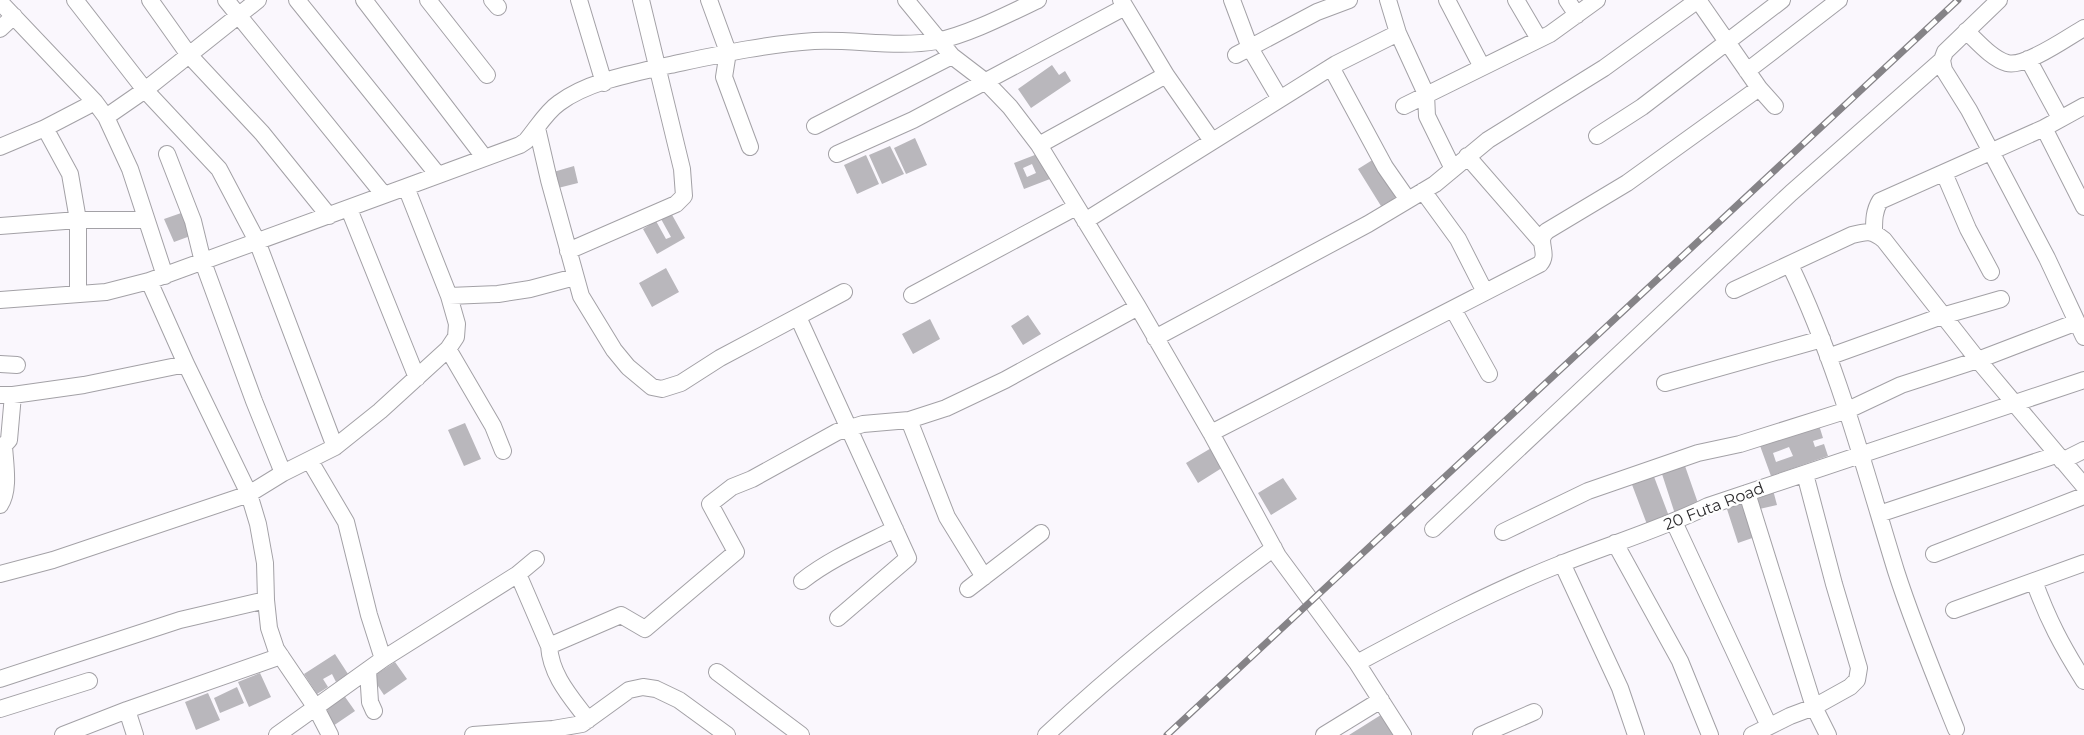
<svg xmlns="http://www.w3.org/2000/svg" width="2084" height="735" viewBox="0 0 2084 735" font-family="Montserrat,sans-serif">
	<style>
		.building { fill: #b9b7bc; fill-rule: evenodd }
		.lines { fill: none; stroke-linecap: round; stroke-linejoin: round }
		.street-casing { stroke: #a3a1a6; stroke-width: 18 }
		.street { stroke: #fff; stroke-width: 16 }
		.rail-casing { stroke: #858387; stroke-width: 7 }
		.rail { stroke: #fff; stroke-width: 4.5; stroke-dasharray: 14; stroke-linecap: butt }
		.labels { text-anchor: middle; dominant-baseline: central; stroke-width: 4.5; stroke-linejoin: round; paint-order: stroke }
		.street-label { font-size: 16px; fill: #2d2c2e; stroke: #fff }
	</style>
	<rect width="100%" height="100%" fill="#faf7fd"/>
	<path class="building" d="M1052 65 1059 75 1065 71 1071 81 1031 108 1018 89Z
		M915 138 927 165 906 174 894 148Z
		M890 146 904 174 882 184 869 155Z
		M1040 153 1050 179 1024 189 1014 163ZM1032 164 1036 173 1027 177 1023 168Z
		M866 155 879 184 857 194 844 165Z
		M1374 159 1397 197 1381 206 1358 169Z
		M574 166 578 183 554 189 550 173Z
		M184 212 193 235 174 242 164 219Z
		M671 213 685 238 657 254 643 229 656 221 666 239 671 237 661 219Z
		M666 268 679 292 652 307 639 283Z
		M1028 315 1041 334 1023 345 1011 326Z
		M930 319 940 339 913 354 902 334Z
		M1818 422 1823 438 1813 441 1815 447 1824 444 1828 456 1771 476 1759 443ZM1789 447 1793 456 1776 462 1773 453Z
		M465 423 481 459 464 466 448 430Z
		M1213 447 1225 466 1198 483 1186 463Z
		M1685 466 1699 506 1675 514 1662 474Z
		M1653 474 1670 519 1648 527 1631 482Z
		M1283 478 1297 499 1271 515 1258 493Z
		M1773 490 1777 505 1755 510 1751 495Z
		M1746 497 1758 536 1738 543 1725 503Z
		M335 654 348 674 336 682 332 674 323 679 328 687 317 694 304 674Z
		M395 662 407 679 384 695 372 677Z
		M260 673 271 697 249 707 238 682Z
		M237 687 244 703 220 713 214 698Z
		M208 693 220 720 196 730 185 702Z
		M343 694 355 711 333 726 321 708Z
		M1384 713 1398 735H1349Z"/>
	<g class="lines">
		<defs>
			<path id="street" d="M75 0 145 90 219 169 257 241 335 447
				M150 0 189 55 262 133 329 216
				M226 0 384 195
				M297 0 438 175
				M364 0 484 157
				M428 0 487 75
				M492 0 498 7
				M579 0 604 83
				M709 0 728 52 724 77 750 147
				M906 0 952 56 986 82 1010 107 1039 145 1138 307 1211 433 1278 556 1357 663 1403 735
				M1121 0 1166 75 1212 141
				M1232 0 1250 48 1280 99
				M1388 0 1398 33 1426 94 1427 116 1453 169
				M1447 0 1482 67
				M1516 0 1539 39
				M1567 0 1577 15
				M1698 0 1759 88 1775 106
				M1999 0 1945 52 1942 60 1944 70 1969 110 2047 258 2084 337
				M0 2 95 102 106 117 130 169 165 276
				M0 29 14 16
				M1966 31C1977 41 1992 59 2007 63 2025 68 2068 37 2084 28
				M1236 55 1317 12 1349 0
				M2028 59 2060 118
				M1331 67 1385 167 1408 200
				M1747 71 1839 0
				M1404 106 1550 34 1597 0
				M106 117 145 90 258 0
				M815 126 952 56
				M45 128 70 174 78 220V294
				M537 128 549 180 581 296 614 350 628 367 652 387 662 389 681 383 720 358 844 292
				M2044 128 2084 207
				M1597 136 1642 107 1782 0
				M1039 145 1166 75
				M0 147 45 128 95 102
				M167 154 193 221 203 262 254 401 283 473
				M837 154 913 120 1125 7
				M1467 156 1541 241
				M1944 173 1968 229 1991 272
				M406 187 520 145 526 141C537 128 546 112 559 103 588 81 635 73 670 65 717 55 765 44 814 41 854 39 897 48 937 41 970 34 1008 14 1038 0
				M1423 191 1458 239 1485 292
				M349 209 417 378
				M1085 221 1336 64 1398 33
				M0 226 78 220H145
				M1874 232C1874 220 1874 211 1880 201L2044 128 2084 106
				M568 251 676 204 684 196 682 169 641 0
				M1790 265C1837 363 1864 467 1896 571 1913 624 1935 677 1956 729
				M149 281 186 364 249 494 258 524 265 563 266 600 269 628 276 649 316 708 330 735
				M1734 290 1852 235C1867 231 1872 230 1884 240L1978 360 2084 486
				M912 295 1076 207
				M449 296 498 294 530 289 575 277
				M0 300 106 292 149 281 406 187 449 296 457 324 456 337 448 349 380 411 335 447 283 473 249 494 53 560 0 574
				M1453 309 1489 374
				M798 317 908 558 838 618
				M1155 338 1368 224 1435 184 1488 140 1604 68 1698 0
				M448 349 493 426 503 451
				M1828 357 1942 316 2001 299
				M0 364 17 365
				M1665 383 1822 339
				M0 395H13L84 385 186 364
				M909 420 947 517 984 577
				M1211 433 1540 264C1550 253 1535 241 1547 231L1627 183 1759 88
				M0 450 9 440 13 395
				M310 461 346 522 369 615 383 659
				M2062 461 2084 450
				M1747 493 1814 707 1828 735
				M0 505C10 490 5 464 4 446
				M1879 514 2056 455
				M1674 522 1769 726
				M1433 529 1791 193 1942 60
				M1503 532 1588 491 1698 453 1740 444 1848 410 1901 385 1978 360 2077 322
				M1615 543 1680 661 1710 735
				M1934 554 2084 496
				M1562 563 1620 688 1636 735
				M518 574 549 646 621 615 645 629 736 552 710 504 732 487 752 479 837 432 863 424 909 420 946 408 1005 380 1138 307
				M802 581C830 559 863 545 895 529
				M2034 581C2048 620 2062 646 2084 681
				M968 589 1041 533
				M1954 610 2084 563
				M549 646C551 676 571 697 588 720
				M1357 663C1424 627 1492 591 1563 563 1611 544 1661 529 1708 506L2084 380
				M368 671 370 702 374 711
				M717 672 801 735
				M0 679 180 620 266 600
				M0 709 89 681
				M127 710 135 735
				M63 735 127 710 281 656
				M277 735 383 659 518 574 536 559
				M473 735 553 729 582 724 629 690 643 687 656 689 679 700 727 735
				M1046 735C1118 668 1195 606 1274 548
				M1324 735 1381 700
				M1481 735 1534 712
				M1752 735 1790 716 1814 707 1850 687 1857 680 1859 668 1834 584 1805 474"/>
		</defs>
		<use href="#street" class="street-casing"/>
		<use href="#street" class="street"/>
		<defs>
			<path id="rail" d="M1167 735 1958 0"/>
		</defs>
		<use href="#rail" class="rail-casing"/>
		<use href="#rail" class="rail"/>
	</g>
	<g class="labels">
		<g class="street-label">
			<text transform="translate(1714 506) rotate(-21)">20 Futa Road</text>
		</g>
	</g>
</svg>
